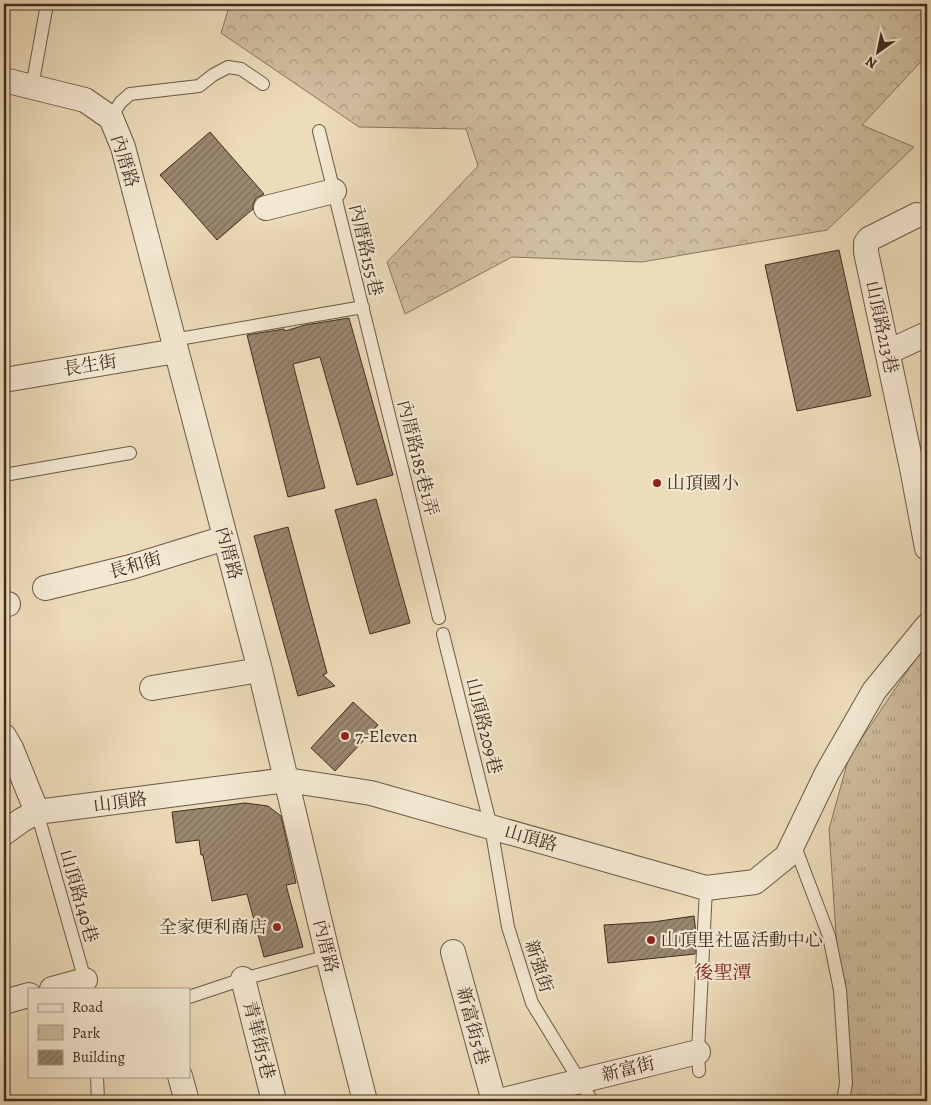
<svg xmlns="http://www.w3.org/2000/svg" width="931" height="1105" viewBox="0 0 931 1105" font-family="Alegreya,'Noto Serif TC',serif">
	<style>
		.forest { fill: url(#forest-crowns); stroke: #887660 }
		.park { fill: url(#park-tufts); stroke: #887660 }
		.building { fill: url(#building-hatch); stroke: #402d20 }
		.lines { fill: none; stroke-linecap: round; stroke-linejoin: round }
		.service-casing { stroke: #6b5946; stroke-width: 14 }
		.minor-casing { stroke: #6b5946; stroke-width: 26 }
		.service { stroke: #f3e8d2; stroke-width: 12 }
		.minor { stroke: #f3e8d2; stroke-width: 24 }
		.poi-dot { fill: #8f2418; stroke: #f3e8d2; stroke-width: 2 }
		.labels { text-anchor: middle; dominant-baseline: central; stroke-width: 4.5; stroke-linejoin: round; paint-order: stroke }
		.street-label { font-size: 18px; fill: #402d20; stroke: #f3e8d2 }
		.poi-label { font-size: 18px; fill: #402d20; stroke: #f3e8d2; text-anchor: start }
		.neighbourhood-label { font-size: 19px; fill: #7a1f14; stroke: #f3e8d2 }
	</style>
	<defs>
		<pattern id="forest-crowns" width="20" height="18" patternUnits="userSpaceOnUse" patternTransform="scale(1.25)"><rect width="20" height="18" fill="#d0bea0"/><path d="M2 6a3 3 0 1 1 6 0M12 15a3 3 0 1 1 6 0" fill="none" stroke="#aa9b82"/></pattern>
		<pattern id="park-tufts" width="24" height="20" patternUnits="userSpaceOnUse" patternTransform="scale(1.25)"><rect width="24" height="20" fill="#d0bea0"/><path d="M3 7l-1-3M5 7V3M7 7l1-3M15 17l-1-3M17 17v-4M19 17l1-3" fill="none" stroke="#aa9b82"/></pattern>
		<pattern id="building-hatch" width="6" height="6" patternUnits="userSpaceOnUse" patternTransform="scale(1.25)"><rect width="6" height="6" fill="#9a8870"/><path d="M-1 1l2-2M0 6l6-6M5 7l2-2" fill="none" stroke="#7f705c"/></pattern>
	</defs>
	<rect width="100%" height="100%" fill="#eddcba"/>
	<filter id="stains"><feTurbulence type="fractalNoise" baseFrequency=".004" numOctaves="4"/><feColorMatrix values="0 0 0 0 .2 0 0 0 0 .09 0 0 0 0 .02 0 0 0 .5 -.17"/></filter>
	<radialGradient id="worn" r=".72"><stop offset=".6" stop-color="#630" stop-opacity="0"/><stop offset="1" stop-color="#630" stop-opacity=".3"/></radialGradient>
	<path class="forest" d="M230 4H927V55L862 125 914 147 827 230 642 262 512 257 405 314 387 262 478 166 466 129 359 127 221 33Z"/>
	<path class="park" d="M927 642V1101H847L829 829 849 757Z"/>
	<path class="building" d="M210 132 264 194 256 198 253 204V209L217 240 160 175Z
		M839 250 871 396 797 411 765 265Z
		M349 318 393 475 357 485 320 357 293 364 325 488 288 497 247 335 284 329 285 331 305 325Z
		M376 499 410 623 370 634 335 510Z
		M288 527 327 673 323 675 335 686 298 696 254 536Z
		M353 702 378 725 335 771 311 748Z
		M245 803 268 806 281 816 296 883 286 885 303 947 264 957 247 894 212 901 203 855H201L199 840 176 843 172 812Z
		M694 916 696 934 695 954 608 963 604 925 653 922Z"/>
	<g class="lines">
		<defs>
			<path id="service" d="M32 87 47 4
				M111 118 120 103 130 94 199 86 213 75 228 67 241 69 263 84
				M319 131 439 618
				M173 340 363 307
				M4 475 130 453
				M443 634 491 827 508 927 532 1003 592 1101
				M37 812 86 984
				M794 844 829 936 840 990 846 1083 843 1101
				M189 997 243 979 328 956
				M699 1071 698 1052 706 888
				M97 1076 98 1101"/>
			<path id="minor" d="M4 80 85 100 111 118 123 147 260 670 328 956 365 1101
				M266 208 334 191
				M917 215 869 239 866 243V252L912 468 927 548
				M888 352 927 334
				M4 380 176 351
				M45 588 131 567 225 538
				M4 605 8 604
				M152 688 260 670
				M4 736 11 748 37 812
				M4 833 22 820 37 812 287 780 371 793 706 888 755 882 787 856 827 773 874 691 927 626
				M453 952 494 1101
				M243 979 274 1101
				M52 989 85 980
				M4 1002 29 995
				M180 1076 187 1101
				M499 1101 698 1052"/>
		</defs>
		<use href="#service" class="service-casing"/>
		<use href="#minor" class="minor-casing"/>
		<use href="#service" class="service"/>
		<use href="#minor" class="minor"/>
	</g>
	<g class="poi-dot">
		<circle cx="657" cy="483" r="5"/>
		<circle cx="345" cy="736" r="5"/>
		<circle cx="277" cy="927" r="5"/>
		<circle cx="651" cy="940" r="5"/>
	</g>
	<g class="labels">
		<g class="street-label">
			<text transform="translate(125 161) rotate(73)">內厝路</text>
			<text transform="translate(366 250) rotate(77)">內厝路155巷</text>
			<text transform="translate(882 327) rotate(78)">山頂路213巷</text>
			<text transform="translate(90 365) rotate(-9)">長生街</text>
			<text transform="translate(418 458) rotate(76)">內厝路185巷1弄</text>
			<text transform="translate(229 553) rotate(75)">內厝路</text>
			<text transform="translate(135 565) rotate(-16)">長和街</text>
			<text transform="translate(484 726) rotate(76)">山頂路209巷</text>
			<text transform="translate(120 802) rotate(-7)">山頂路</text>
			<text transform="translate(531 838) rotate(16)">山頂路</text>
			<text transform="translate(79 896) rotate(74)">山頂路140巷</text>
			<text transform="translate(326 946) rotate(76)">內厝路</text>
			<text transform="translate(539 966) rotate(72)">新強街</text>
			<text transform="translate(473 1026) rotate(75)">新富街5巷</text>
			<text transform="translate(259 1040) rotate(76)">青華街5巷</text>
			<text transform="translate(628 1069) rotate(-14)">新富街</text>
		</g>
		<g class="poi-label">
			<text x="667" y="483">山頂國小</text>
			<text x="355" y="736">7-Eleven</text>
			<text x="267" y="927" text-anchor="end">全家便利商店</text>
			<text x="661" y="940">山頂里社區活動中心</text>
		</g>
		<g class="neighbourhood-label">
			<text x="723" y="973">後聖潭</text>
		</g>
	</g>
	<rect width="931" height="1105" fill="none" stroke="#eddcba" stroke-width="20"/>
	<rect x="5" y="5" width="921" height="1095" fill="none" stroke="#402d20" stroke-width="2.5"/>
	<rect x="10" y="10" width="911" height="1085" fill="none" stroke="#402d20"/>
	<rect x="28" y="988" width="162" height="90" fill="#f3e8d2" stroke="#ab9d8b"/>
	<rect x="38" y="1004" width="25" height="8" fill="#f3e8d2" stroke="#ab9d8b"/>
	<text x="72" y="1012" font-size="15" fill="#402d20">Road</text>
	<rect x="38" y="1025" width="25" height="15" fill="url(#park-tufts)" stroke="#ab9d8b"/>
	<text x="72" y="1038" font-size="15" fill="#402d20">Park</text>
	<rect x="38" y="1050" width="25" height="15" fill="url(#building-hatch)" stroke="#ab9d8b"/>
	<text x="72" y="1062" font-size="15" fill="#402d20">Building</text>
	<g transform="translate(878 52) rotate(213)" stroke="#f3e8d2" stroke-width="4" paint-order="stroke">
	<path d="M0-4L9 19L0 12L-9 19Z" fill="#402d20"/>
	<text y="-8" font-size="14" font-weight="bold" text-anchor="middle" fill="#402d20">N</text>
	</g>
	<rect width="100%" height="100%" filter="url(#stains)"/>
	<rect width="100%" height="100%" fill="url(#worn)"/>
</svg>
